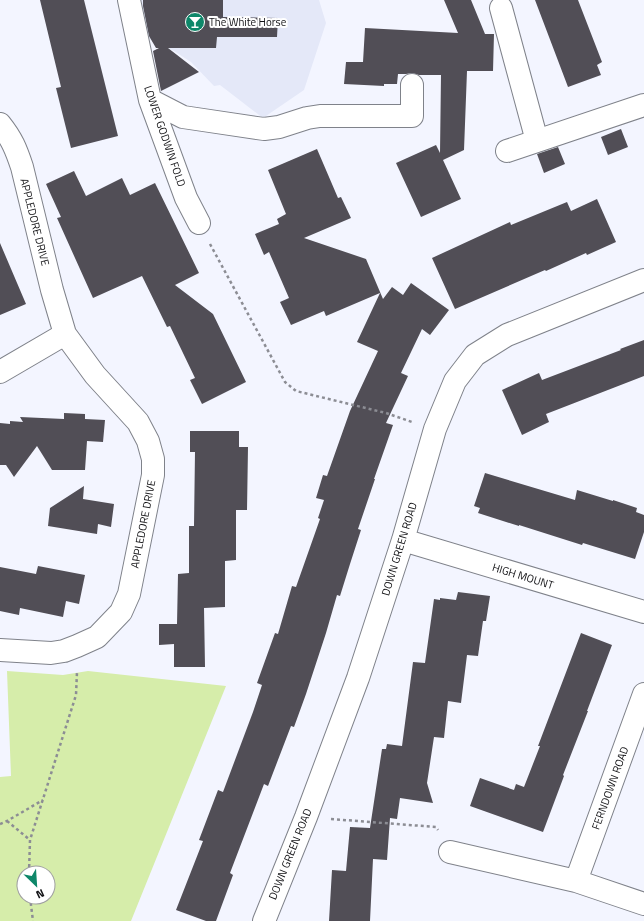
<svg xmlns="http://www.w3.org/2000/svg" width="644" height="921" viewBox="0 0 644 921" font-family="'Titillium Web',sans-serif">
	<style>
		.built { fill: #e4e8f8 }
		.green { fill: #d6edaa; fill-rule: evenodd }
		.building { fill: #514e56 }
		.lines { fill: none; stroke-linecap: round; stroke-linejoin: round }
		.minor-casing { stroke: #7f828a; stroke-width: 24 }
		.path { stroke: #8c8d94; stroke-width: 2.5; stroke-dasharray: 3 3; stroke-linecap: butt }
		.minor { stroke: #fff; stroke-width: 22 }
		.labels { text-anchor: middle; dominant-baseline: central; stroke-width: 4; stroke-linejoin: round; paint-order: stroke }
		.poi-label { font-size: 11px; fill: #101013; stroke: #fff; text-anchor: start }
		.street-label { font-size: 11px; fill: #101013; stroke: #fff }
	</style>
	<rect width="100%" height="100%" fill="#f3f5ff"/>
	<path class="built" d="M134 0H319L326 23 304 90 263 118 220 85 214 86 191 62 174 51 150 39 140 28Z"/>
	<path class="green" d="M7 671 63 675 88 671 226 686 131 921H0V777L11 776ZM24 873H48V897H24Z"/>
	<path class="building" d="M40 0H84L118 136 71 148 56 88 61 87Z
		M143 0H223V17L278 18 277 37H217L216 48H168L199 72 161 91 153 51 159 48H156L149 36 143 6Z
		M444 0H471L485 34H494L493 71H467L464 150 443 160 461 199 421 217 396 163 436 145 440 153 441 75H419L412 73 406 74H398L397 84H384V86L344 84 346 62H363L365 28 458 33Z
		M535 0H578L602 62 597 65 601 75 568 87Z
		M621 129 628 147 608 155 601 137Z
		M558 147 565 164 544 173 537 154Z
		M317 149 338 198 341 197 351 218 304 238 366 259 383 299 392 287 403 295 411 283 449 310 430 335 422 329 401 373 408 376 386 423 393 425 374 479H375L358 529 361 530 350 564 340 596 337 595 326 633 306 694 294 727 291 726 268 786 264 784 230 873 233 875 216 921H206L176 910 203 841 199 840 218 790 223 792 253 712 262 685 257 683 275 633 278 634 292 586 296 587 320 519 318 518 324 500 316 498 323 475 327 476 350 411 378 351 357 342 380 293 326 316 324 311 291 325 280 302 289 298 269 252 264 255 255 234 279 224 277 219 286 214 268 170Z
		M74 171 86 196 122 178 130 195 155 183 199 273 175 285 213 314 246 382 202 404 190 380 195 378 170 326 167 327 142 276 93 298 57 218 61 217 46 184Z
		M597 199 616 242 587 255 586 253 546 271 545 270 455 309 432 258 510 222 511 225 567 202 571 211Z
		M0 243 26 304 0 315Z
		M644 340V376L546 414 549 422 522 435 502 390 539 373 542 380 621 350 620 349Z
		M64 413 85 414V419L105 420 103 442 87 441 85 470H52L37 446 14 477 6 465H0V423L10 424V421L23 422 20 417 64 419Z
		M190 431H239V447H248L247 510H236V560L225 561V607L204 608 205 667H174V644L159 645V624H177L178 574 189 573V526H194L195 452H190Z
		M485 473 575 500 577 490 613 501V500L637 508 636 512 644 515V532L635 559 583 543 582 545 519 525V526L478 513 480 508 474 506Z
		M84 486 83 499 114 504 111 527 98 524 97 534 48 526 50 508Z
		M38 566 85 575 79 604 66 601 63 617 20 608 19 615 0 611V567L36 574Z
		M458 592 490 596 486 621H483L478 656 467 655 461 703 448 701 444 738 434 737 427 783 433 803 400 798 397 819 390 818 387 860 373 859 370 921H329L332 870 346 871 350 827 370 828 382 749H386L387 744 402 746 413 662 425 663 434 599 440 600V598L456 600Z
		M581 633 612 645 587 711H588L563 775 564 776 543 832 470 806 480 778 514 790 516 784 524 787 540 746H538Z"/>
	<g class="lines">
		<defs>
			<path id="minor" d="M129 0 150 100 186 198 199 223
				M501 8 537 141
				M150 100 183 117 264 129 279 127 307 118 320 116H412V85
				M0 124C12 139 16 149 22 167L52 290 65 334 95 375 138 422 148 441 153 459V475L129 594 121 612 97 637 77 646 64 651 51 653 0 650
				M507 151 644 105
				M0 372 65 334
				M403 540 644 612
				M450 852 576 881 644 904
				M576 881 644 694
				M264 921 306 817 358 678 403 540 435 429 455 381 475 355 507 335 644 280"/>
		</defs>
		<use href="#minor" class="minor-casing"/>
		<path class="path" d="M210 244 285 382 296 391 386 413 412 422
			M331 819 436 827 438 830
			M7 821 30 840
			M0 824 7 821 43 800
			M29 873 30 840 76 695 77 672
			M30 897 33 921"/>
		<use href="#minor" class="minor"/>
	</g>
	<defs>
		<symbol id="bar-disc" viewBox="-11 -11 22 22"><circle r="9.5" fill="#0e8769" stroke="#fff"/><path d="M-6-5H6L.8 .8V4.5H3.5V6h-7V4.5H-.8V.8Z" fill="#fff"/></symbol>
	</defs>
	<g fill-rule="evenodd">
		<use href="#bar-disc" x="184" y="11" width="22" height="22"/>
	</g>
	<g class="labels">
		<g class="poi-label">
			<text x="209" y="22">The White Horse</text>
		</g>
		<g class="street-label">
			<text transform="translate(165 136) rotate(71)">LOWER GODWIN FOLD</text>
			<text transform="translate(35 222) rotate(76)">APPLEDORE DRIVE</text>
			<text transform="translate(143 524) rotate(-79)">APPLEDORE DRIVE</text>
			<text transform="translate(399 549) rotate(-73)">DOWN GREEN ROAD</text>
			<text transform="translate(523 576) rotate(17)">HIGH MOUNT</text>
			<text transform="translate(610 788) rotate(-70)">FERNDOWN ROAD</text>
			<text transform="translate(290 854) rotate(-68)">DOWN GREEN ROAD</text>
		</g>
	</g>
	<g transform="translate(36 885) rotate(155)"><circle r="19" fill="#ffffff" stroke="#9f9fa1"/>
	<path d="M0-3L7 15L0 10L-7 15Z" fill="#0e8769"/>
	<text y="-6" font-size="11" font-weight="bold" text-anchor="middle" fill="#101013">N</text>
	</g>
</svg>
